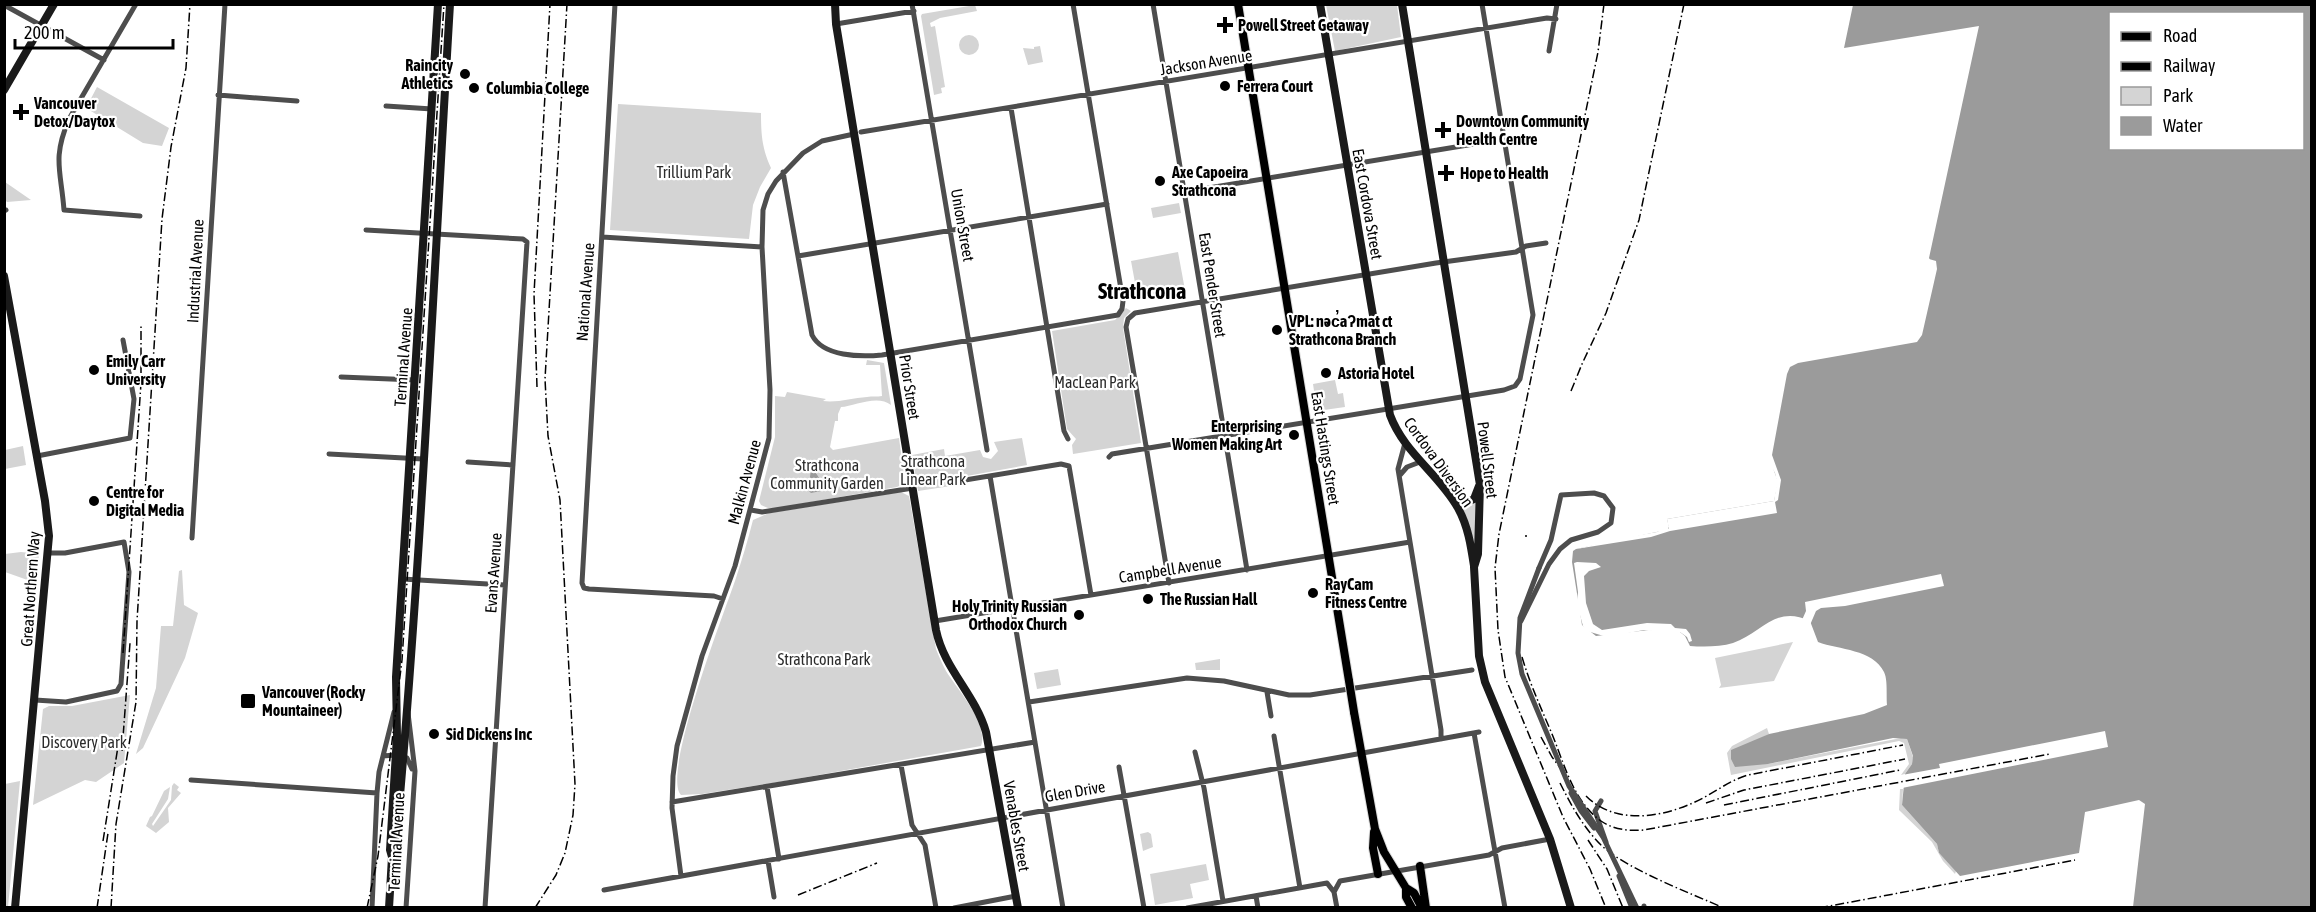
<svg xmlns="http://www.w3.org/2000/svg" width="2316" height="912" viewBox="0 0 2316 912" font-family="'Asap Condensed',sans-serif">
	<style>
		.green { fill: #d4d4d4 }
		.water { fill: #9b9b9b; fill-rule: evenodd }
		.pier { fill: #fff }
		.lines { fill: none; stroke-linecap: round; stroke-linejoin: round }
		.primary-casing { stroke: #dbdbdb; stroke-width: 10 }
		.street { stroke: #4d4d4d; stroke-width: 5 }
		.secondary { stroke: #1a1a1a; stroke-width: 8 }
		.primary { stroke: #000; stroke-width: 8 }
		.rail { stroke: #000; stroke-width: 1.5; stroke-dasharray: 9 3 1.5 3; stroke-linecap: butt }
		.primary-bridge-casing { stroke: #dbdbdb; stroke-width: 10; stroke-linecap: butt }
		.street-bridge { stroke: #4d4d4d; stroke-width: 5 }
		.primary-bridge { stroke: #000; stroke-width: 8 }
		.poi-dot { fill: #000; stroke: #fff; stroke-width: 2 }
		.labels { text-anchor: middle; dominant-baseline: central; stroke-width: 4.5; stroke-linejoin: round; paint-order: stroke }
		.poi-label { font-size: 16px; font-weight: bold; fill: #000; stroke: #fff; text-anchor: start }
		.street-label { font-size: 16px; fill: #000; stroke: #fff }
		.park-label { font-size: 16px; fill: #2b2b2b; stroke: #fff }
		.district-label { font-size: 22px; font-weight: bold; fill: #000; stroke: #fff }
	</style>
	<rect width="100%" height="100%" fill="#fff"/>
	<path class="green" d="M975 5 977 11 940 18 930 23 931 27 935 26 945 87 941 88 942 93 934 95 921 16 922 14Z
		M1326 5H1397L1401 37 1335 51Z
		M959 45a10 10 0 1 1 20 0a10 10 0 1 1-20 0Z
		M1040 46 1043 62 1028 65 1023 48 1034 49V47Z
		M97 87 169 128 162 146 143 143 86 108Z
		M618 104 761 113C761 134 762 149 771 168L760 187 753 205 749 239 610 230Z
		M5 182 31 200 7 202 5 200Z
		M1179 203 1181 213 1153 218 1151 208Z
		M1178 252 1185 290 1138 299 1131 261Z
		M1126 308 1131 311 1124 318 1123 328 1141 443 1073 454 1072 445 1076 439 1067 429 1052 331 1115 320Z
		M867 360 884 363 891 405C878 394 854 406 841 407L838 414V421H835L830 447 833 450 899 438 905 483 897 487 777 508H768L761 505 759 501 775 437V396L785 397 787 392 826 399 823 401C837 403 852 398 867 397 872 396 877 397 882 396L880 365H866Z
		M1335 380 1338 394 1343 393 1345 407 1317 411 1313 384Z
		M1022 438 1027 465 950 479 951 486 918 491 912 455 944 449 945 456 980 450 983 457 991 459 998 451 994 442Z
		M23 446 26 465 5 469V450Z
		M901 492 909 496 936 649C939 656 942 664 946 671 957 689 989 724 981 746L779 782 702 794 681 795C661 775 726 608 736 578 742 559 748 540 753 520L769 513Z
		M1476 502 1475 551 1470 528 1462 506H1471Z
		M21 552 39 554 36 583 5 572V554Z
		M182 570 184 605 198 613 185 658 143 748 136 754 156 688 161 626H173L179 571Z
		M1793 642 1774 681 1719 688 1721 685 1715 658Z
		M1220 659V670H1196L1195 663Z
		M1058 669 1061 685 1037 689 1034 673Z
		M130 695 124 763 96 782 85 780 33 805 43 709 49 706H72Z
		M1767 728 1769 734 1752 743 1749 764H1768L1901 738 1907 739 1913 757 1912 764 1905 774 1901 775 1909 764 1904 743 1899 741 1731 775 1727 753 1732 746Z
		M20 781 8 907H5V784Z
		M174 783 179 787 177 790 181 793 168 808 169 822 156 833 146 826 150 817 152 816 164 791 170 787 168 799 152 824 153 826 171 800 172 786Z
		M1900 789H1903L1902 805 1937 844 1939 853 1956 871 1955 874 1943 861 1932 842 1899 810Z
		M1148 832 1151 834 1153 847 1143 851 1140 834Z
		M1206 864 1209 880 1190 884 1193 898 1155 905 1150 874Z"/>
	<path class="water" d="M1853 5H2311V907H2133L2145 804 2139 800 2085 812 2079 853 1960 876 1939 853 1937 844 1902 805 1905 774 1912 764 1913 756 1907 739 1893 738 1768 764 1735 767 1731 759V750L1769 734 1864 714 1887 705C1886 696 1888 680 1884 672 1873 649 1839 650 1818 642L1810 621C1775 604 1761 634 1733 643 1720 647 1703 647 1690 646L1685 636 1680 632 1649 630 1596 636 1582 625 1572 562 1573 551 1576 549 1666 530 1669 527 1667 519 1774 501 1778 482 1769 457 1787 364 1916 337 1934 267 1929 258 1979 26 1844 48ZM2110 14H2302V148H2110Z
		M811 470 816 473 822 483 821 491 811 493 808 490Z"/>
	<path class="pier" d="M1929 259 1936 261 1937 269 1922 335 1917 342 1798 363 1790 367 1787 374 1772 455 1781 480 1778 500 1775 502 1777 513 1670 531 1651 537 1576 549 1617 539 1657 532 1667 527 1669 529 1667 519 1774 501 1777 482 1775 473 1766 457V446L1784 362 1795 357 1915 333 1931 267Z
		M1577 562 1596 563 1601 567 1589 571 1584 576 1586 603 1593 624 1602 630 1647 623 1671 624 1675 628 1686 629 1690 634 1692 641 1689 642 1687 637 1680 632 1670 633 1644 630 1607 637 1587 631 1583 626 1577 604 1578 592 1574 563Z
		M1941 574 1944 586 1845 606 1821 608 1816 611 1810 625 1802 620 1806 611 1805 602Z
		M2105 731 2108 747 1902 788V775L1940 768 1939 764Z"/>
	<g class="lines">
		<defs>
			<path id="primary" d="M1238 4 1349 681
				M1354 712 1375 829 1384 852 1406 888 1414 893 1422 908
				M1374 832 1373 848 1378 874
				M1420 866 1426 908
				M1406 888V897L1412 908"/>
		</defs>
		<use href="#primary" class="primary-casing"/>
		<path class="street" d="M136 4 69 119C52 159 61 170 64 210L140 216
			M615 4 582 583 584 588 589 589 714 596 723 599
			M912 4 987 450
			M1153 4 1247 570
			M4 5 104 60
			M836 24 914 11
			M1549 51 1557 4
			M218 95 297 101
			M386 106 432 109
			M1011 108 1064 431 1068 439
			M861 132 1547 18 1556 19
			M783 172 812 335C823 357 861 357 882 355L1118 315 1122 309 1123 301 1073 4
			M1184 192 1504 139
			M4 211 6 210
			M366 230 523 239 527 242 485 908
			M602 237 762 247
			M798 256 1107 204
			M341 377 415 380
			M1405 443 1398 469 1441 730V739
			M329 454 423 459
			M37 456 130 438 134 399 123 340
			M1109 457 1112 454 1504 390 1515 386 1520 379 1533 315 1482 4
			M468 462 513 465
			M1400 475 1407 467 1420 462
			M990 476 1063 908
			M953 482 1061 464 1069 466 1091 595
			M751 510 762 512 913 488
			M192 538 225 4
			M402 579 505 585
			M1169 583 1126 327 1128 319 1135 313 1436 263 1516 252 1526 246 1546 243
			M935 621 1410 542
			M1521 621 1549 564 1560 549 1571 540 1598 532 1611 523 1613 508 1604 496 1594 493 1561 495 1551 540 1539 568
			M1267 692 1271 716
			M35 700 66 702 117 691 121 684 129 572 124 542 65 553H48
			M1029 702 1187 678 1224 681 1289 695H1310L1472 670
			M1474 733 1505 908
			M1274 736 1300 888
			M1195 752 1204 788 1223 901
			M383 756 395 755 407 758 412 769
			M901 765 912 825 925 845 936 908
			M1119 767 1144 908
			M191 780 377 793
			M767 787 779 859
			M1571 793 1581 811 1594 828
			M1601 801 1595 811 1606 842
			M672 802 1035 742
			M768 861 774 897
			M681 876 672 808 673 776 677 746 702 656 735 566 769 438 770 390 762 247 763 210 768 194 776 181 803 153 822 141 854 134
			M1619 876 1632 908
			M604 890 1479 732
			M1256 896 1258 908
			M1644 906V908
			M372 908 377 793 379 772 394 712
			M406 908 415 771 408 713
			M954 908 1016 896
			M1187 908 1327 883 1334 892
			M1337 908 1334 892 1340 881 1489 855 1502 848 1550 839"/>
		<path class="secondary" d="M835 4 836 24 936 630C944 669 975 694 986 732L1018 908
			M1320 4 1390 415C1404 453 1439 474 1458 508 1468 526 1471 546 1474 566
			M1402 4 1480 485 1478 554 1474 567 1479 656 1485 682 1550 839 1571 908
			M4 90 54 4
			M4 276 45 501 49 536 15 908
			M1451 496 1468 502 1474 499 1479 486
			M393 855 395 852C421 570 433 287 450 4
			M389 908 392 857 390 850 397 736 396 677 438 4"/>
		<use href="#primary" class="primary"/>
		<path class="rail" d="M1604 4 1598 52 1499 534 1495 568 1498 630 1505 677 1563 817 1590 869 1606 908
			M537 387 534 294 550 4
			M1571 391 1582 364 1606 313 1639 220 1684 4
			M1526 537V535
			M123 653 141 383V324
			M1522 657C1530 684 1541 708 1552 734 1564 763 1573 801 1601 821 1614 830 1629 831 1644 830L2050 754
			M1541 737 1552 757 1561 769
			M122 751 130 643
			M1560 783C1571 805 1583 827 1601 845 1626 869 1690 893 1724 908
			M1586 796C1617 827 1667 817 1703 798 1718 790 1731 780 1748 775L1903 745
			M1706 803 1744 790 1905 759
			M1724 805 1900 770
			M1588 840 1607 869 1623 908
			M103 841 119 740
			M798 895 877 863
			M97 908 108 833
			M111 908 116 824 136 702 137 621 162 219 171 147 186 68 190 4
			M367 908 378 856 402 660 444 4
			M535 908 556 875 565 853 573 815 575 784 560 500 548 436 545 379 567 4
			M1819 908 2075 860"/>
		<defs>
			<path id="primary-bridge" d="M1349 681 1354 712"/>
		</defs>
		<use href="#primary-bridge" class="primary-bridge-casing"/>
		<path class="street-bridge" d="M1539 568 1520 618 1518 653 1522 674 1569 786 1603 837 1637 908"/>
		<use href="#primary-bridge" class="primary-bridge"/>
	</g>
	<g class="poi-dot">
		<path d="M1222 16h6v6h6v6h-6v6h-6v-6h-6v-6h6z"/>
		<circle cx="465" cy="74" r="6"/>
		<circle cx="1225" cy="86" r="6"/>
		<circle cx="474" cy="88" r="6"/>
		<path d="M18 103h6v6h6v6h-6v6h-6v-6h-6v-6h6z"/>
		<path d="M1440 121h6v6h6v6h-6v6h-6v-6h-6v-6h6z"/>
		<path d="M1443 164h6v6h6v6h-6v6h-6v-6h-6v-6h6z"/>
		<circle cx="1160" cy="181" r="6"/>
		<circle cx="1277" cy="330" r="6"/>
		<circle cx="94" cy="370" r="6"/>
		<circle cx="1326" cy="373" r="6"/>
		<circle cx="1294" cy="435" r="6"/>
		<circle cx="94" cy="501" r="6"/>
		<circle cx="1313" cy="593" r="6"/>
		<circle cx="1148" cy="599" r="6"/>
		<circle cx="1079" cy="615" r="6"/>
		<rect x="240" y="693" width="16" height="16" rx="3"/>
		<circle cx="434" cy="734" r="6"/>
	</g>
	<g class="labels">
		<g class="poi-label">
			<text x="1238" y="25">Powell Street Getaway</text>
			<text x="453" y="65" text-anchor="end">Raincity<tspan x="453" dy="18">Athletics</tspan></text>
			<text x="1237" y="86">Ferrera Court</text>
			<text x="486" y="88">Columbia College</text>
			<text x="34" y="103">Vancouver<tspan x="34" dy="18">Detox/Daytox</tspan></text>
			<text x="1456" y="121">Downtown Community<tspan x="1456" dy="18">Health Centre</tspan></text>
			<text x="1172" y="172">Axe Capoeira<tspan x="1172" dy="18">Strathcona</tspan></text>
			<text x="1460" y="173">Hope to Health</text>
			<text x="1289" y="321">VPL: nə́c̓aʔmat ct<tspan x="1289" dy="18">Strathcona Branch</tspan></text>
			<text x="106" y="361">Emily Carr<tspan x="106" dy="18">University</tspan></text>
			<text x="1338" y="373">Astoria Hotel</text>
			<text x="1282" y="426" text-anchor="end">Enterprising<tspan x="1282" dy="18">Women Making Art</tspan></text>
			<text x="106" y="492">Centre for<tspan x="106" dy="18">Digital Media</tspan></text>
			<text x="1325" y="584">RayCam<tspan x="1325" dy="18">Fitness Centre</tspan></text>
			<text x="1160" y="599">The Russian Hall</text>
			<text x="1067" y="606" text-anchor="end">Holy Trinity Russian<tspan x="1067" dy="18">Orthodox Church</tspan></text>
			<text x="262" y="692">Vancouver (Rocky<tspan x="262" dy="18">Mountaineer)</tspan></text>
			<text x="446" y="734">Sid Dickens Inc</text>
		</g>
		<g class="street-label">
			<text transform="translate(1206 62) rotate(-9)">Jackson Avenue</text>
			<text transform="translate(1368 204) rotate(80)">East Cordova Street</text>
			<text transform="translate(963 225) rotate(80)">Union Street</text>
			<text transform="translate(195 271) rotate(-87)">Industrial Avenue</text>
			<text transform="translate(1213 285) rotate(81)">East Pender Street</text>
			<text transform="translate(585 292) rotate(-86)">National Avenue</text>
			<text transform="translate(403 357) rotate(-86)">Terminal Avenue</text>
			<text transform="translate(910 387) rotate(81)">Prior Street</text>
			<text transform="translate(1326 448) rotate(81)">East Hastings Street</text>
			<text transform="translate(1488 460) rotate(83)">Powell Street</text>
			<text transform="translate(1439 462) rotate(54)">Cordova Diversion</text>
			<text transform="translate(744 482) rotate(-75)">Malkin Avenue</text>
			<text transform="translate(1170 569) rotate(-9)">Campbell Avenue</text>
			<text transform="translate(493 573) rotate(-86)">Evans Avenue</text>
			<text transform="translate(30 589) rotate(-86)">Great Northern Way</text>
			<text transform="translate(1075 791) rotate(-10)">Glen Drive</text>
			<text transform="translate(1017 826) rotate(80)">Venables Street</text>
			<text transform="translate(396 842) rotate(-87)">Terminal Avenue</text>
		</g>
		<g class="park-label">
			<text x="694" y="172">Trillium Park</text>
			<text x="1095" y="382">MacLean Park</text>
			<text x="933" y="461">Strathcona<tspan x="933" dy="18">Linear Park</tspan></text>
			<text x="827" y="465">Strathcona<tspan x="827" dy="18">Community Garden</tspan></text>
			<text x="824" y="659">Strathcona Park</text>
			<text x="84" y="742">Discovery Park</text>
		</g>
		<g class="district-label">
			<text x="1142" y="291">Strathcona</text>
		</g>
	</g>
	<rect width="2316" height="912" fill="none" stroke="#000000" stroke-width="12"/>
	<rect x="2109" y="12" width="195" height="138" fill="#ffffff" stroke="#999999" stroke-width="1.5"/>
	<rect x="2121" y="32" width="30" height="9" fill="#000000" stroke="#999999" stroke-width="1.5"/>
	<text x="2163" y="42" font-size="18" fill="#000000">Road</text>
	<rect x="2121" y="62" width="30" height="9" fill="#000000" stroke="#999999" stroke-width="1.5"/>
	<text x="2163" y="72" font-size="18" fill="#000000">Railway</text>
	<rect x="2121" y="87" width="30" height="18" fill="#d4d4d4" stroke="#999999" stroke-width="1.5"/>
	<text x="2163" y="102" font-size="18" fill="#000000">Park</text>
	<rect x="2121" y="117" width="30" height="18" fill="#9b9b9b" stroke="#999999" stroke-width="1.5"/>
	<text x="2163" y="132" font-size="18" fill="#000000">Water</text>
	<path d="M15 39v9h158v-9" fill="none" stroke="#000000" stroke-width="3"/>
	<text x="24" y="39" font-size="18" fill="#000000" stroke="#ffffff" stroke-width="4.5" paint-order="stroke">200 m</text>
</svg>
